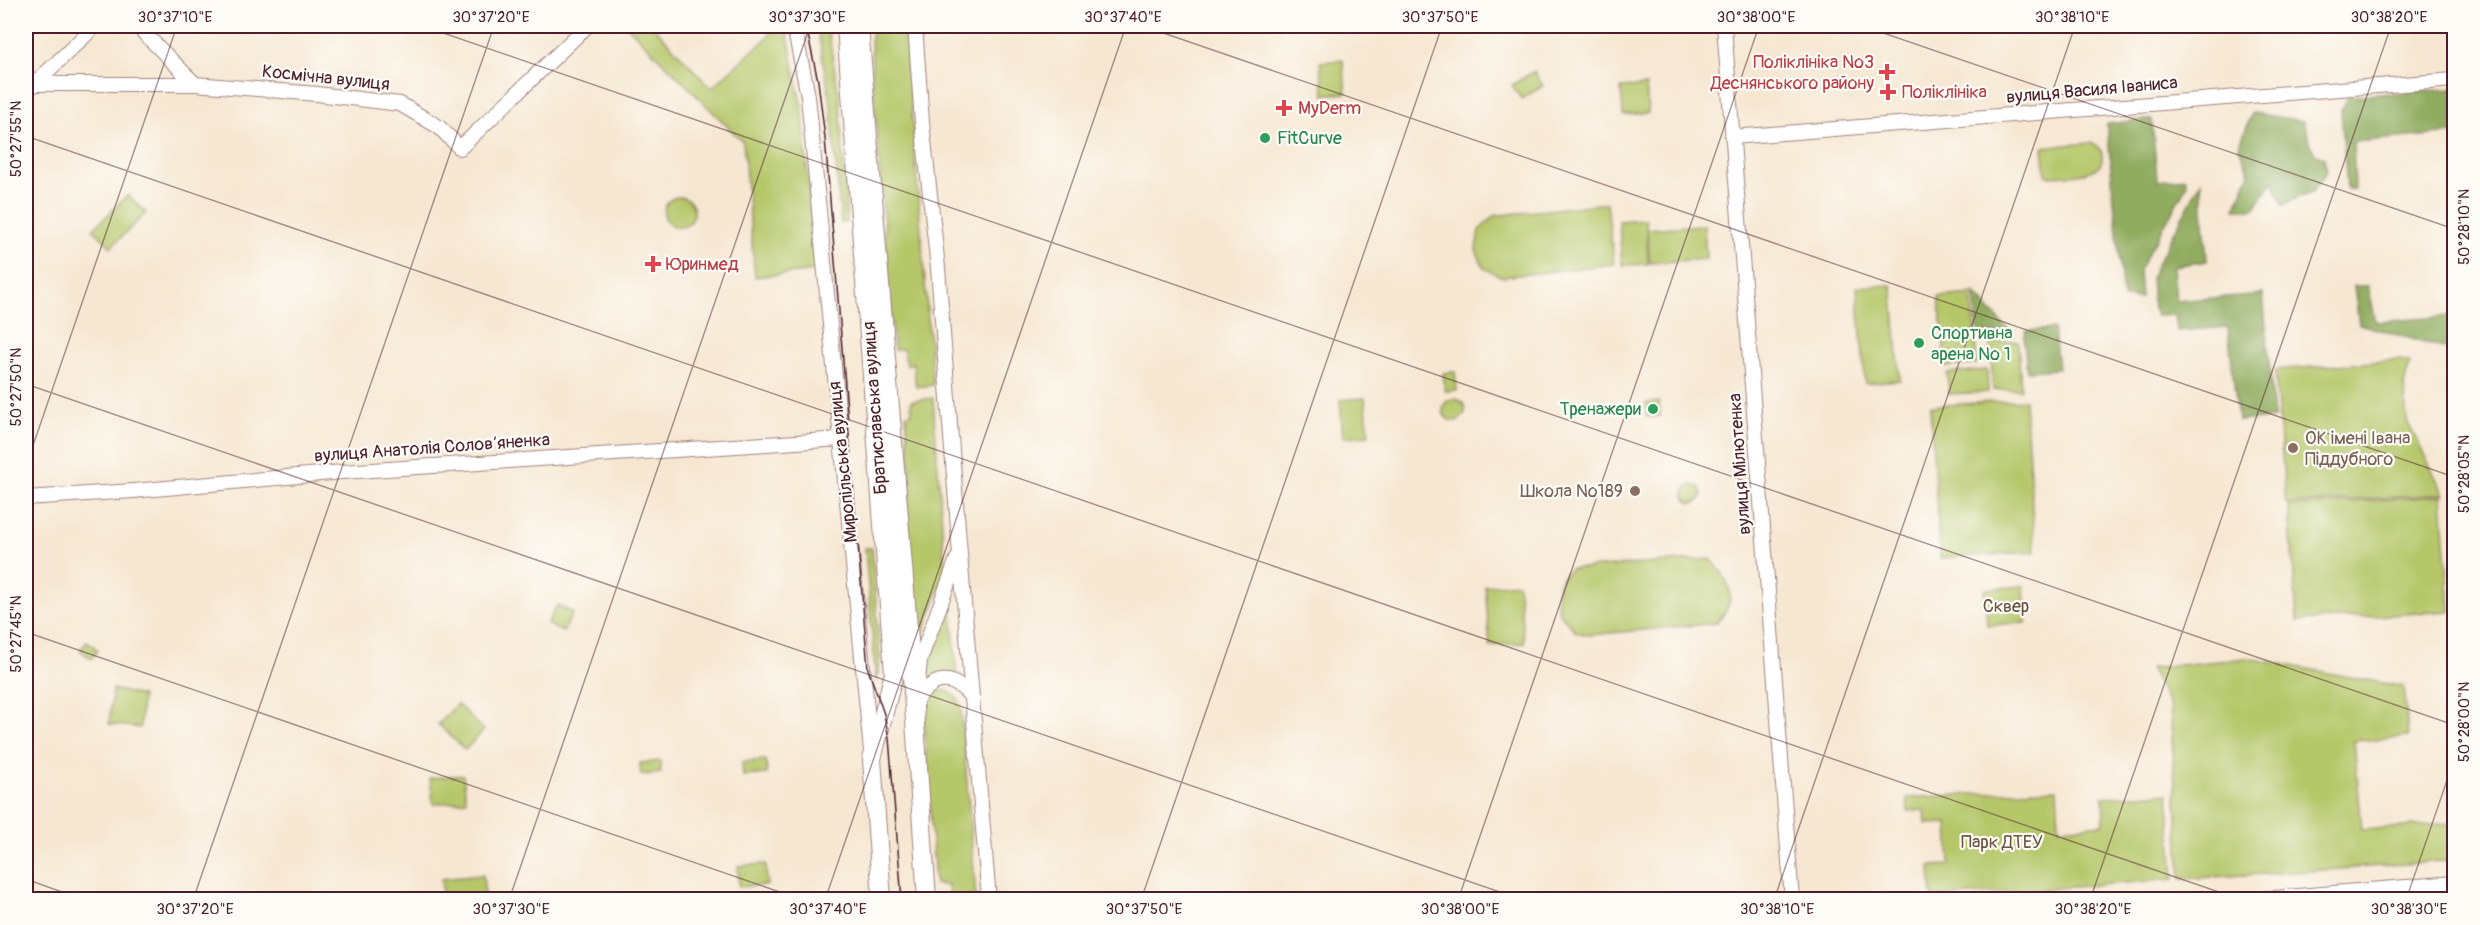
<svg xmlns="http://www.w3.org/2000/svg" width="2480" height="925" viewBox="0 0 2480 925" font-family="Pangolin,sans-serif">
	<style>
		.green { fill: #b6c76a; stroke: #80734a; stroke-width: 1.5 }
		.forest { fill: #90ac5e; stroke: #6d6644; stroke-width: 1.5 }
		.lines { fill: none; stroke-linecap: round; stroke-linejoin: round }
		.minor-casing { stroke: #a0837e; stroke-width: 16 }
		.major-casing { stroke: #a0837e; stroke-width: 20 }
		.minor { stroke: #fff; stroke-width: 14 }
		.major { stroke: #fff; stroke-width: 18 }
		.tram { stroke: #4a1f2b; stroke-width: 1.5 }
		.ticks { fill: none; stroke: #4a1f2b; stroke-width: 1.5; stroke-opacity: 0.45 }
		.health-dot { fill: #e0444e; stroke: #fdfcf7; stroke-width: 2 }
		.leisure-dot { fill: #2e9e5b; stroke: #fdfcf7; stroke-width: 2 }
		.education-dot { fill: #8d6e63; stroke: #fdfcf7; stroke-width: 2 }
		.labels { text-anchor: middle; dominant-baseline: central; stroke-width: 4.5; stroke-linejoin: round; paint-order: stroke }
		.health-label { font-size: 18px; fill: #be3a42; stroke: #fdfcf7; text-anchor: start }
		.street-label { font-size: 18px; fill: #4a1f2b; stroke: #fdfcf7 }
		.leisure-label { font-size: 18px; fill: #27864d; stroke: #fdfcf7; text-anchor: start }
		.education-label { font-size: 18px; fill: #785e54; stroke: #fdfcf7; text-anchor: start }
		.park-label { font-size: 18px; fill: #6a513e; stroke: #fdfcf7 }
		.neatline { fill: none; stroke: #4a1f2b; stroke-width: 2 }
		.ticks-label { font-size: 15px; text-anchor: middle; fill: #4a1f2b }
	</style>
	<rect width="100%" height="100%" fill="#fdfcf7"/>
	<filter id="ink" filterUnits="userSpaceOnUse"><feTurbulence type="fractalNoise" baseFrequency=".0167" numOctaves="2"/><feDisplacementMap in="SourceGraphic" scale="12" xChannelSelector="R" yChannelSelector="G"/><feConvolveMatrix kernelMatrix="1 2 1 2 8 2 1 2 1" color-interpolation-filters="sRGB"/></filter>
	<filter id="wash" filterUnits="userSpaceOnUse"><feTurbulence type="fractalNoise" baseFrequency=".008" numOctaves="4" result="noise"/><feDisplacementMap in="SourceGraphic" scale="24" xChannelSelector="R" yChannelSelector="G"/><feGaussianBlur stdDeviation="1.35" result="paint"/><feColorMatrix in="noise" values="0 0 0 0 0 0 0 0 0 0 0 0 0 0 0 0 0 1.4 0 .05"/><feComposite in="paint" operator="in"/></filter>
	<g filter="url(#wash)">
		<rect width="100%" height="100%" fill="#f6e7d2"/>
		<path class="green" d="M627 26H653L711 88 769 36V26H786L803 114 815 271 755 277 743 142Z
			M817 26H827L840 100 847 222 841 223 831 106Z
			M871 26H905L933 385 916 387 913 363 907 365 903 349 894 350 872 72Z
			M1343 60 1346 93 1324 95 1320 62Z
			M1534 71 1543 86 1521 99 1512 85Z
			M1646 86 1648 113 1623 115 1621 88Z
			M2091 143C2098 146 2103 151 2102 158 2102 177 2060 175 2046 176L2043 147Z
			M128 195 146 213 111 247 93 229Z
			M664 212a15 15 0 1 1 30 0a15 15 0 1 1-30 0Z
			M1607 203 1614 264 1502 277 1484 268 1476 250 1479 230 1494 216Z
			M1646 219 1648 264 1622 265 1619 221Z
			M1704 225 1706 259 1650 263 1647 229Z
			M1892 285 1900 380 1865 383 1857 287Z
			M1971 294 1977 364 1946 367 1939 297Z
			M2018 341 2021 389 1993 390 1990 342Z
			M2400 360 2410 362 2404 385 2407 421 2444 494 2286 504 2275 370Z
			M1987 370 1988 392 1949 394 1947 373Z
			M1455 372 1457 390 1445 391 1443 373Z
			M933 398 945 568 943 580 918 646 904 479 911 478 906 415 912 413 911 401Z
			M1365 398 1369 435 1343 437 1340 400Z
			M1443 410a11 11 0 1 1 22 0a11 11 0 1 1-22 0Z
			M2025 400 2035 552 1940 558 1930 406Z
			M1659 402 1660 416 1647 417 1646 403Z
			M1684 494a9 9 0 1 1 18 0a9 9 0 1 1-18 0Z
			M2442 496 2450 611 2297 621 2289 506Z
			M865 548H872L880 659 876 681Z
			M1711 559C1730 581 1740 600 1716 623L1589 635 1576 632 1558 611C1556 595 1556 579 1570 569Z
			M1518 583 1524 643 1490 646 1485 586Z
			M2024 586 2026 623 1987 625 1985 589Z
			M951 596 957 678 924 682Z
			M557 605 573 613 563 632 547 624Z
			M87 641 98 650 91 659 80 650Z
			M2248 658 2404 687 2408 737 2354 741 2362 830 2454 823V860L2355 868 2181 879 2170 706 2150 668Z
			M113 689 142 696 140 728 109 724Z
			M938 690C951 689 957 696 961 707L976 899H950L948 885 935 884 923 706 931 693Z
			M457 704 484 730 465 750 438 724Z
			M766 760 767 774 743 776 742 762Z
			M660 761 661 773 641 775 640 763Z
			M463 775 466 801 433 804 430 778Z
			M2057 789 2059 828 2104 824 2103 797 2168 793 2174 879 1932 898 1930 866 1950 865 1948 823 1926 824 1925 810 1908 811 1907 798Z
			M766 864 767 885 739 887 738 866Z
			M483 875 485 899H443L441 879Z"/>
		<path class="forest" d="M2454 89V133L2353 142 2355 189H2347L2341 110 2348 96Z
			M2252 113 2303 121 2314 153 2324 157 2327 172 2313 191 2283 205 2273 181 2254 209H2235L2250 173 2239 147Z
			M2152 119 2157 181 2186 178 2187 185 2139 270 2141 298H2123L2107 124Z
			M2201 182 2207 261 2173 266 2176 301 2263 294 2274 418 2238 421 2228 327 2177 331 2175 315 2157 316 2153 309 2151 276Z
			M2354 286H2368L2376 322 2454 316V351L2359 324Z
			M1974 293 2011 332 1978 334Z
			M2054 329 2058 369 2027 371 2024 340 2026 331Z"/>
	</g>
	<g filter="url(#ink)">
		<g class="lines">
			<defs>
				<path id="minor" d="M137 26 195 84
					M794 26 808 96 871 751
					M915 26 922 122 938 268 960 554 989 900
					M1724 26 1792 900
					M34 84H195L317 94 400 104 439 127 460 148 587 26
					M26 92 95 26
					M1732 137 2454 80
					M26 498 133 491 342 472 841 439
					M918 681 920 660 957 559
					M914 703C933 676 951 672 973 699
					M2249 900 2454 883"/>
				<path id="major" d="M846 26 894 673 872 759 882 900
					M859 26 912 677 927 900"/>
			</defs>
			<use href="#minor" class="minor-casing"/>
			<use href="#major" class="major-casing"/>
			<use href="#minor" class="minor"/>
			<use href="#major" class="major"/>
			<path class="tram" d="M806 26 818 81 825 138 868 669 884 714 889 738 902 900"/>
		</g>
	</g>
	<path class="ticks" d="M423 26 2454 725M1143 26 2454 477M1863 26 2454 229M26 136 2242 900M26 384 1523 900M26 466 177 26M26 632 803 900M26 879 84 900M193 900 494 26M509 900 810 26M825 900 1126 26M1141 900 1442 26M1458 900 1759 26M1774 900 2075 26M2090 900 2391 26M2406 900 2454 760"/>
	<g class="health-dot">
		<path d="M1884 63h6v6h6v6h-6v6h-6v-6h-6v-6h6z"/>
		<path d="M1885 83h6v6h6v6h-6v6h-6v-6h-6v-6h6z"/>
		<path d="M1281 99h6v6h6v6h-6v6h-6v-6h-6v-6h6z"/>
		<path d="M650 255h6v6h6v6h-6v6h-6v-6h-6v-6h6z"/>
	</g>
	<g class="leisure-dot">
		<circle cx="1265" cy="138" r="6"/>
		<circle cx="1919" cy="343" r="6"/>
		<circle cx="1653" cy="409" r="6"/>
	</g>
	<g class="education-dot">
		<circle cx="2293" cy="448" r="6"/>
		<circle cx="1635" cy="491" r="6"/>
	</g>
	<g class="labels">
		<g class="health-label">
			<text x="1874" y="62" text-anchor="end">Поліклініка №3<tspan x="1874" dy="21">Деснянського району</tspan></text>
			<text x="1902" y="92">Поліклініка</text>
			<text x="1298" y="108">MyDerm</text>
			<text x="666" y="264">Юринмед</text>
		</g>
		<g class="street-label">
			<text transform="translate(326 78) rotate(6)">Космічна вулиця</text>
			<text transform="translate(2092 90) rotate(-5)">вулиця Василя Іваниса</text>
			<text transform="translate(875 408) rotate(-94)">Братиславська вулиця</text>
			<text transform="translate(432 448) rotate(-4)">вулиця Анатолія Соловʼяненка</text>
			<text transform="translate(843 462) rotate(-96)">Миропільська вулиця</text>
			<text transform="translate(1740 464) rotate(-94)">вулиця Мілютенка</text>
		</g>
		<g class="leisure-label">
			<text x="1277" y="138">FitCurve</text>
			<text x="1931" y="333">Спортивна<tspan x="1931" dy="21">арена № 1</tspan></text>
			<text x="1641" y="409" text-anchor="end">Тренажери</text>
		</g>
		<g class="education-label">
			<text x="2305" y="438">ОК імені Івана<tspan x="2305" dy="21">Піддубного</tspan></text>
			<text x="1623" y="491" text-anchor="end">Школа №189</text>
		</g>
		<g class="park-label">
			<text x="2006" y="606">Сквер</text>
			<text x="2002" y="842">Парк ДТЕУ</text>
		</g>
	</g>
	<rect width="2480" height="925" fill="none" stroke="#fdfcf7" stroke-width="66"/>
	<rect x="33" y="33" width="2414" height="859" class="neatline"/>
	<g class="ticks-label">
		<text x="175" y="22">30°37'10"E</text>
		<text x="491" y="22">30°37'20"E</text>
		<text x="807" y="22">30°37'30"E</text>
		<text x="1123" y="22">30°37'40"E</text>
		<text x="1440" y="22">30°37'50"E</text>
		<text x="1756" y="22">30°38'00"E</text>
		<text x="2072" y="22">30°38'10"E</text>
		<text x="2389" y="22">30°38'20"E</text>
		<text transform="translate(16 139) rotate(-90)" y="5">50°27'55"N</text>
		<text transform="translate(2464 227) rotate(-90)" y="5">50°28'10"N</text>
		<text transform="translate(16 387) rotate(-90)" y="5">50°27'50"N</text>
		<text transform="translate(2464 474) rotate(-90)" y="5">50°28'05"N</text>
		<text transform="translate(16 634) rotate(-90)" y="5">50°27'45"N</text>
		<text transform="translate(2464 722) rotate(-90)" y="5">50°28'00"N</text>
		<text x="195" y="914">30°37'20"E</text>
		<text x="511" y="914">30°37'30"E</text>
		<text x="828" y="914">30°37'40"E</text>
		<text x="1144" y="914">30°37'50"E</text>
		<text x="1460" y="914">30°38'00"E</text>
		<text x="1777" y="914">30°38'10"E</text>
		<text x="2093" y="914">30°38'20"E</text>
		<text x="2409" y="914">30°38'30"E</text>
	</g>
</svg>
